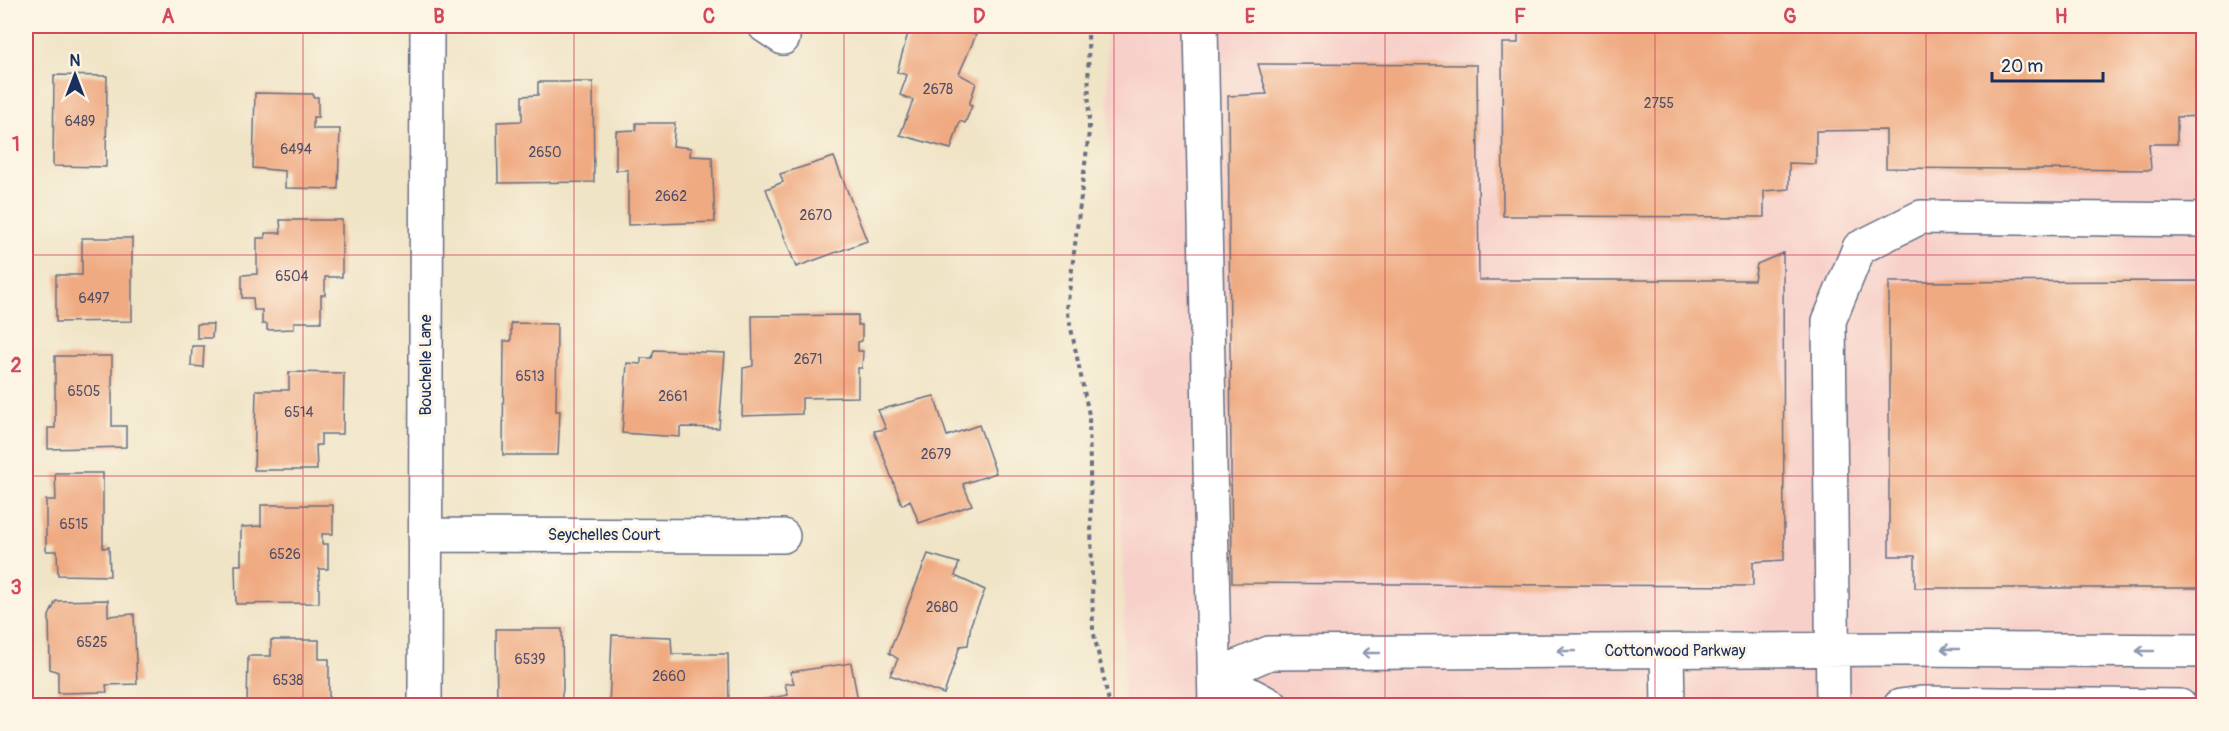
<svg xmlns="http://www.w3.org/2000/svg" width="2229" height="731" viewBox="0 0 2229 731" font-family="Pangolin,sans-serif">
	<style>
		.built { fill: #f7d0c9 }
		.building { fill: #efaa82 }
		.lines { fill: none; stroke-linecap: round; stroke-linejoin: round }
		.minor-casing { stroke: #666e82; stroke-width: 36 }
		.path { stroke: #666e82; stroke-width: 4; stroke-dasharray: 4.5 4.5; stroke-linecap: butt }
		.minor { stroke: #fff; stroke-width: 33 }
		.oneway { stroke: #8d97ae }
		.grid { fill: none; stroke: #d1495b; stroke-width: 1.5; stroke-opacity: 0.55 }
		.labels { text-anchor: middle; dominant-baseline: central; stroke-width: 6; stroke-linejoin: round; paint-order: stroke }
		.number-label { font-size: 14px; fill: #504e67 }
		.street-label { font-size: 16px; fill: #1b2f5e; stroke: #fcf5e5 }
		.neatline { fill: none; stroke: #d1495b; stroke-width: 2 }
		.grid-label { font-size: 20px; text-anchor: middle; font-weight: bold; fill: #d1495b }
	</style>
	<rect width="100%" height="100%" fill="#fcf5e5"/>
	<filter id="ink" filterUnits="userSpaceOnUse"><feTurbulence type="fractalNoise" baseFrequency=".0167" numOctaves="2"/><feDisplacementMap in="SourceGraphic" scale="12" xChannelSelector="R" yChannelSelector="G"/><feConvolveMatrix kernelMatrix="1 2 1 2 8 2 1 2 1" color-interpolation-filters="sRGB"/></filter>
	<filter id="wash" filterUnits="userSpaceOnUse"><feTurbulence type="fractalNoise" baseFrequency=".008" numOctaves="4" result="noise"/><feDisplacementMap in="SourceGraphic" scale="24" xChannelSelector="R" yChannelSelector="G"/><feGaussianBlur stdDeviation="1.35" result="paint"/><feColorMatrix in="noise" values="0 0 0 0 0 0 0 0 0 0 0 0 0 0 0 0 0 1.4 0 .05"/><feComposite in="paint" operator="in"/></filter>
	<g filter="url(#wash)">
		<rect width="100%" height="100%" fill="#f0e4c6"/>
		<path class="built" d="M1106 26H2203V705H1123L1124 604Z"/>
		<g id="blocks">
			<path class="building" d="M910 26H944L976 35 959 74 976 83 969 105 972 106 965 123 960 121 951 149 900 135 913 100 900 95 907 75 897 72Z
				M1518 26H2204V116L2177 117V144H2149L2151 170 1886 168V130L1816 131V164L1789 163V189L1764 191V217L1503 216 1502 43H1518Z
				M1258 64 1477 65 1479 280H1754L1757 264 1783 253 1784 560 1753 562V586L1232 583 1228 96 1267 94Z
				M54 75 107 76 106 167 53 166Z
				M538 82H593L594 182 498 183 497 122 522 121V96L538 95Z
				M255 93 313 94V97H318V117H313V129H340L338 189 285 188V171L253 168Z
				M636 123H675L673 146 691 148 690 156 712 157 715 222 628 225V170H616V131L636 130Z
				M834 157 867 241 796 267 766 189 783 182 780 174Z
				M280 220H342V277H325V295H321V322H294V329L267 330V324H262V310H254L253 298H242V275L257 274V238H265V233H281Z
				M82 238H132V321L56 322V275H82Z
				M2204 281V588H1915V556H1889V282Z
				M858 315V325H862V341L858 342V351H863L862 368H858V397L802 398V414L742 416 743 368 753 366 752 316Z
				M511 323 557 324 556 411H560L558 455H503L504 341H511Z
				M197 324H213L212 338H197Z
				M192 346H204L203 367 191 366Z
				M654 350 725 353 719 428 680 427V437L622 433 627 363 641 364V358H652Z
				M55 356H112V426H126V447L48 449V428H55Z
				M289 372 344 373 343 434H321V445H316L317 470H254L256 390H289Z
				M934 396 947 436 979 425 996 473 963 484 972 505 919 523 910 500 902 505 874 431 886 429 878 410Z
				M55 473H103V548L109 547 110 576 58 575 57 551H46V500H56Z
				M261 505H333V534H322V544H328V569H319V603L236 604 235 565H241V527L261 526Z
				M928 554 959 563 955 576 985 590 971 624 968 645 960 646 944 694 890 675 898 659 889 653Z
				M108 600V616L134 614 137 684 106 685 107 692 58 693V672L50 669 49 616 56 601Z
				M496 629H562L563 689 560 706H497Z
				M612 635 671 637 672 654H728L729 706H609Z
				M271 640H319V659H329V700H315V706H247L248 656H271Z
				M851 663 859 706H746V703L788 695 785 684 794 683 790 672Z"/>
		</g>
	</g>
	<g filter="url(#ink)">
		<use href="#blocks" fill-opacity="0" stroke="#666e82" stroke-width="1.5"/>
		<g class="lines">
			<defs>
				<path id="minor" d="M765 26 783 38
					M1201 26 1215 706
					M425 535 783 536
					M1667 651 1668 706
					M1215 676 1269 653 1905 649 2204 651
					M1215 676 1272 706
					M425 706 427 26
					M1833 706 1829 321 1859 248 1921 217 2204 220
					M1900 706 1922 703 2180 706"/>
			</defs>
			<use href="#minor" class="minor-casing"/>
			<path class="path" d="M1088 26 1089 132 1067 309 1089 415 1093 630 1110 706"/>
			<use href="#minor" class="minor"/>
		</g>
		<defs><path id="oneway-shaft" d="M-6 0H5M1.5-3L5.5 0L1.5 3" fill="none" stroke-width="1.6" stroke-linecap="round" stroke-linejoin="round" transform="scale(1.5)"/></defs>
		<g class="oneway">
			<use href="#oneway-shaft" transform="translate(1950 649) rotate(-180)"/>
			<use href="#oneway-shaft" transform="translate(1566 651) rotate(180)"/>
			<use href="#oneway-shaft" transform="translate(2145 651) rotate(-180)"/>
			<use href="#oneway-shaft" transform="translate(1371 653) rotate(180)"/>
		</g>
	</g>
	<path class="grid" d="M303 26V706M574 26V706M844 26V706M1114 26V706M1385 26V706M1655 26V706M1926 26V706M26 255H2204M26 476H2204"/>
	<g class="labels">
		<g class="number-label">
			<text x="938" y="89">2678</text>
			<text x="1659" y="103">2755</text>
			<text x="80" y="121">6489</text>
			<text x="296" y="149">6494</text>
			<text x="545" y="152">2650</text>
			<text x="671" y="196">2662</text>
			<text x="816" y="215">2670</text>
			<text x="292" y="276">6504</text>
			<text x="94" y="298">6497</text>
			<text x="808" y="359">2671</text>
			<text x="530" y="376">6513</text>
			<text x="84" y="391">6505</text>
			<text x="673" y="396">2661</text>
			<text x="299" y="412">6514</text>
			<text x="936" y="454">2679</text>
			<text x="74" y="524">6515</text>
			<text x="285" y="554">6526</text>
			<text x="942" y="607">2680</text>
			<text x="92" y="642">6525</text>
			<text x="530" y="659">6539</text>
			<text x="669" y="676">2660</text>
			<text x="288" y="680">6538</text>
		</g>
		<g class="street-label">
			<text transform="translate(426 365) rotate(-90)">Bouchelle Lane</text>
			<text x="604" y="535">Seychelles Court</text>
			<text x="1675" y="651">Cottonwood Parkway</text>
		</g>
	</g>
	<rect width="2229" height="731" fill="none" stroke="#fcf5e5" stroke-width="66"/>
	<g transform="translate(75 75)" stroke="#fcf5e5" stroke-width="4.5" paint-order="stroke">
	<path d="M0-4.5L10 22L0 15L-10 22Z" fill="#1b2f5e"/>
	<text y="-9" font-size="16" font-weight="bold" text-anchor="middle" fill="#1b2f5e">N</text>
	</g>
	<path d="M1992 72v9h111v-9" fill="none" stroke="#1b2f5e" stroke-width="3"/>
	<text x="2001" y="72" font-size="18" fill="#1b2f5e" stroke="#fcf5e5" stroke-width="4.5" paint-order="stroke">20 m</text>
	<rect x="33" y="33" width="2163" height="665" class="neatline"/>
	<g class="grid-label">
		<text x="168" y="23">A</text>
		<text x="439" y="23">B</text>
		<text x="709" y="23">C</text>
		<text x="979" y="23">D</text>
		<text x="1250" y="23">E</text>
		<text x="1520" y="23">F</text>
		<text x="1790" y="23">G</text>
		<text x="2061" y="23">H</text>
		<text x="16" y="151">1</text>
		<text x="16" y="372">2</text>
		<text x="16" y="594">3</text>
	</g>
</svg>
